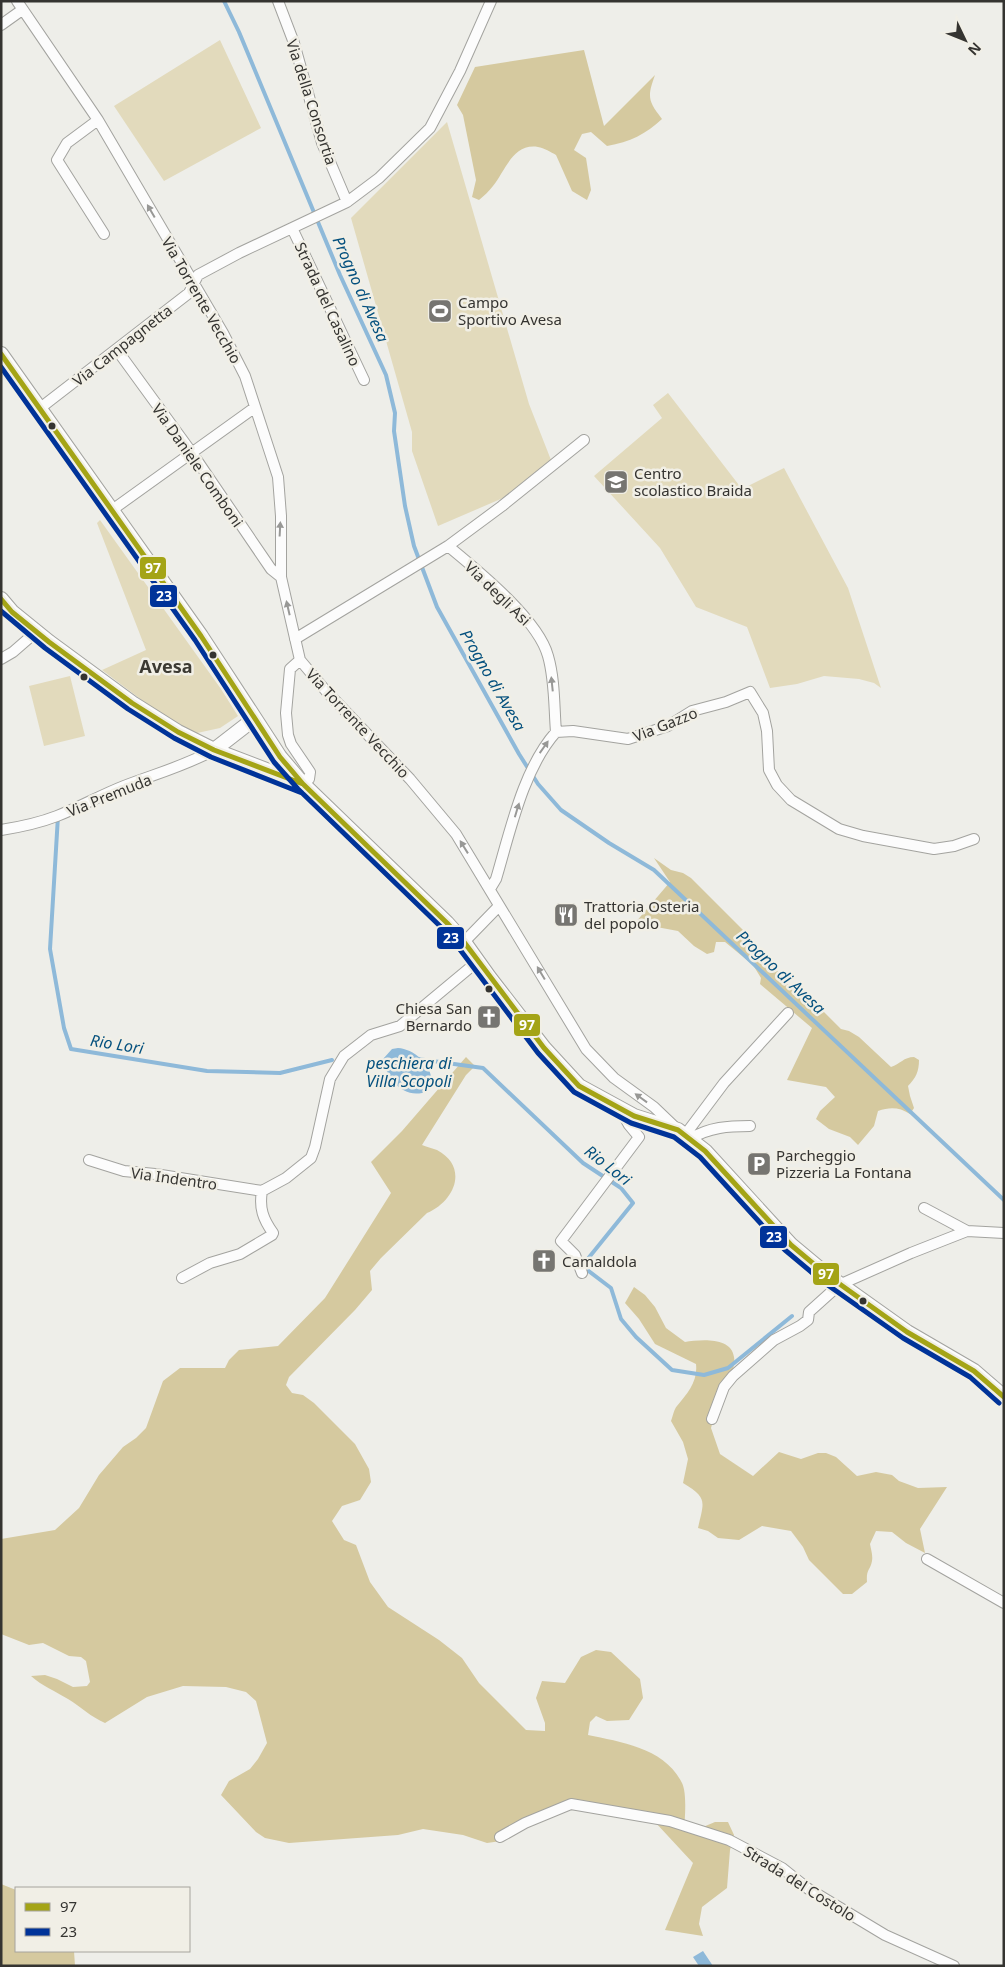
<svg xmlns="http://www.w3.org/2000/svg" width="1005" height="1967" viewBox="0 0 1005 1967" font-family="'Noto Sans',sans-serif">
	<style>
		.green { fill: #e2dabc }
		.forest { fill: #d5c99f }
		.water { fill: #8eb9d9 }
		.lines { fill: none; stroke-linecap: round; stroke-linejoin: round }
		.stream { stroke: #8eb9d9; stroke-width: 4 }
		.street-casing { stroke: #a3a39f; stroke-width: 12 }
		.secondary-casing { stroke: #a3a39f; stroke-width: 16 }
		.street { stroke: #fcfcfc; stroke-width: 10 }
		.secondary { stroke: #fcfcfc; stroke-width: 14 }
		.bus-1-casing { stroke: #f1efe6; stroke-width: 9 }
		.bus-2-casing { stroke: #f1efe6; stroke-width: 9 }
		.bus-1 { stroke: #a4a416; stroke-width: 5 }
		.bus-2 { stroke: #039; stroke-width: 5 }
		.oneway { fill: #989896 }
		.bus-dot { fill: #353431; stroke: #f1efe6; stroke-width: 2 }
		.labels { text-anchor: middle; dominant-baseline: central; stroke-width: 5; stroke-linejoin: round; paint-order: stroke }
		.street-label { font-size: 15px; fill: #353431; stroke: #f1efe6 }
		.poi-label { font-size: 15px; fill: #353431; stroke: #f1efe6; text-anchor: start }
		.water-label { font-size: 16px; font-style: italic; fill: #04507e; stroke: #f1efe6 }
		.quarter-label { font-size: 18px; font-weight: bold; fill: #3c3a33; stroke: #f1efe6 }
		.line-badge { stroke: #f1efe6; stroke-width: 2 }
		.badge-label { font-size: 14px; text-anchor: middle; font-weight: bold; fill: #fff }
	</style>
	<rect width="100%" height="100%" fill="#eeeee9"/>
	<path class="green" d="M220 40 261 128 164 181 114 106Z
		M447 122 529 404 551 460 503 498 438 526 412 451V432L351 218Z
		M668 393 742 489 784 468 848 588 881 688 874 683 859 679 824 676 797 684 770 688 747 627 696 607 660 548 594 476 662 418 653 405Z
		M100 520 221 689 238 716 220 728 188 735 102 670 146 650 97 523Z
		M70 676 85 736 44 746 29 686Z"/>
	<path class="forest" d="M584 50 604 126 655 75C647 97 648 101 662 119 646 134 630 142 607 146L591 132 582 134 574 150 586 158 591 190 587 200 572 191 556 155C551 152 544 148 538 147 513 143 505 171 493 186 489 191 484 196 479 200L472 197 476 180 463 115 457 105 475 67Z
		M654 858 671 870 683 873 691 878 749 936 789 985 803 998 818 1006 841 1029 849 1031 859 1037 891 1067C900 1064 904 1057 914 1057L919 1060C919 1071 916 1078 908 1086L910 1096 914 1108 910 1114C899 1107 890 1107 878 1111L874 1126 858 1145 850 1137 829 1129 816 1119 820 1111 835 1097 826 1087 787 1080 812 1028 760 984 761 978 753 965 725 942H716L714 952 707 954 694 946 678 931 635 923 670 882Z
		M466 1057 475 1066 466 1075 422 1145C426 1147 432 1148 437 1150 469 1167 455 1201 427 1213L381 1258 370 1271 372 1290 355 1310 289 1377 286 1385 292 1393 303 1395 314 1403 355 1444 369 1469 371 1482 360 1500 342 1506 332 1521 344 1540 356 1545 370 1582 388 1607 439 1640 462 1658 479 1683 526 1730 545 1731V1723L536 1698 542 1681 565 1683 581 1657 596 1650 611 1652 640 1679 643 1698 629 1720 607 1721 596 1716 590 1722 588 1735C621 1742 665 1748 682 1783 687 1793 685 1818 684 1829L691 1832 715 1822H728L734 1835 730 1850 727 1888 702 1907 699 1924 703 1936 665 1930 693 1863 655 1822 574 1808 553 1812 501 1841 487 1843 463 1835 423 1829 398 1835 289 1843 265 1838 256 1832 221 1795 229 1781 250 1769 258 1759 267 1743 256 1701 246 1692 226 1687 183 1686 147 1697 105 1723C91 1717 81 1707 68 1699 55 1691 42 1686 31 1676L45 1675 57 1679 73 1687 87 1686 90 1682 86 1661 81 1657 69 1656 43 1643 29 1645 1 1634V1539L55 1530 79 1508 99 1475 123 1447 136 1438 146 1428 163 1381 180 1368H225L229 1360 239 1350 278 1346 325 1298 391 1193 371 1162 402 1131Z
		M634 1287 645 1295 655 1307 666 1328 685 1342C699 1340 731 1336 734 1357 735 1362 733 1368 733 1373L724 1381 711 1428 720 1454 753 1476 779 1452 801 1459 818 1453H826L836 1457 857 1476 876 1472 892 1475 899 1481 918 1488 947 1487 920 1529 925 1553 906 1543 892 1532 876 1531 870 1544C871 1550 873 1555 872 1561 870 1571 866 1569 867 1582L852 1594H843L809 1560 803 1547 791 1531 762 1526 739 1540 718 1538 708 1531 698 1528C704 1501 708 1498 683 1483L688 1459 683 1442 671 1421C673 1416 674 1409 677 1406 688 1393 698 1381 696 1364L655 1344 639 1319 625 1303Z
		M1 1884 16 1890V1951H74L75 1966H1Z"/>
	<path class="water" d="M398 1048C417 1049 440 1072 428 1091 405 1101 387 1080 383 1059L392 1049Z
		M703 1951 713 1966H699L693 1957Z"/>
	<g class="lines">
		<path class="stream" d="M224 1 239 32 340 275 386 375 395 413 394 431 405 506 414 546 437 607 519 754 538 784 561 810 609 843 654 870 1004 1200
			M58 816 50 949 64 1028 71 1049 207 1071 280 1073 332 1060
			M418 1059 483 1068 583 1163 621 1188 633 1203 582 1266 611 1288 621 1319 636 1337 672 1370 704 1375 728 1368 792 1316"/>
		<defs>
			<path id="street" d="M17 1 98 120 67 143 57 160 104 234
				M278 1 294 43 322 143 347 202
				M1 25 22 10
				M98 120 223 333 245 376 278 477 281 516V577L300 660 326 691 410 779 456 834 586 1049 614 1078 654 1107 677 1129
				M292 228 364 380
				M117 350 192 453 271 569 281 577
				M39 409 189 293 198 275 239 253 347 202 379 178 430 128 460 71 491 1
				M112 510 254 408
				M448 546C477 570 538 619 548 656 555 680 554 708 556 732
				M295 639 448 546 502 506 584 440
				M1 659 13 652 36 632
				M300 660 290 669 286 713 288 735 291 744 310 772 309 779 303 784
				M1 830C20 827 39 823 57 816 80 807 101 795 124 786 155 774 185 766 214 750
				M490 889 496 879C510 832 523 769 556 732L573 731 628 739 668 726 692 711 726 702 750 692 763 713 767 731 769 770 777 785 791 800 839 829 863 836 934 849 954 846 974 839
				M464 942 499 906
				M685 1135 724 1083 788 1013
				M690 1139C709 1127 729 1126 750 1126
				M89 1160 124 1171 155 1174 262 1191 286 1178 311 1158 315 1147 330 1079 344 1056 371 1035 400 1026 478 961
				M924 1208 967 1231
				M582 1273 575 1255 561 1241 639 1137 629 1125 620 1109
				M182 1278 210 1263 240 1254 272 1235 273 1233C263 1219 259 1208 262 1191
				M712 1419 724 1387 733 1376 774 1340 800 1326 808 1320 809 1312 839 1285 911 1253 967 1231 1004 1233
				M927 1559 1004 1603
				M500 1837 525 1823 571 1804 670 1821 729 1840 782 1868 807 1888 885 1935 954 1966"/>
			<path id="secondary" d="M1 354 201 636 280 757 303 784
				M1 599 12 612 49 642 132 703 178 732 214 750 303 784 447 923 464 942 489 977 544 1048 579 1086 634 1116 678 1130 705 1151 791 1245 827 1275 907 1332 974 1371 1004 1397
				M214 750 254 719"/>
		</defs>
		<use href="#street" class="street-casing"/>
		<use href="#secondary" class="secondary-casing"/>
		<use href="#street" class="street"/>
		<use href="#secondary" class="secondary"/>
		<defs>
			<path id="bus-1" d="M1 354 201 636 280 757 303 784
				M1 599 12 612 49 642 132 703 178 732 214 750 303 784 447 923 464 942 544 1048 579 1086 634 1116 678 1130 705 1151 791 1245 827 1275 907 1332 974 1371 1004 1397"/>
			<path id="bus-2" d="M1 367 195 640 274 762 298 789 442 928 458 947 538 1053 574 1092 631 1123 674 1137 700 1157 785 1250 822 1281 903 1338 970 1377 999 1403
				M1 611 45 648 128 709 174 738 211 757 302 793"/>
		</defs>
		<use href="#bus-1" class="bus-1-casing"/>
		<use href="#bus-2" class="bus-2-casing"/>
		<use href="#bus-1" class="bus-1"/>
		<use href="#bus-2" class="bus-2"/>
	</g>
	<defs><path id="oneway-solid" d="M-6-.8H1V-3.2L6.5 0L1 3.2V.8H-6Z" transform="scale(1.25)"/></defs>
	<g class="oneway">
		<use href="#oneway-solid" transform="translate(151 211) rotate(-120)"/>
		<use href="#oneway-solid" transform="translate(280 529) rotate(-87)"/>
		<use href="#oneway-solid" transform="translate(288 608) rotate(-103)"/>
		<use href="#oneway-solid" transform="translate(552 684) rotate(-96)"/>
		<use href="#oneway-solid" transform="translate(544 747) rotate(-55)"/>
		<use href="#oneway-solid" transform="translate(517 810) rotate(-73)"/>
		<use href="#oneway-solid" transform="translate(464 847) rotate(-122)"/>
		<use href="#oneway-solid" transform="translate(541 973) rotate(-121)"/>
		<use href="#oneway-solid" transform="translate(641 1098) rotate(-144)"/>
	</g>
	<defs>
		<symbol id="stadium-square" viewBox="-11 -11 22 22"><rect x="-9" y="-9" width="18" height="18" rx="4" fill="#767571" stroke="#f1efe6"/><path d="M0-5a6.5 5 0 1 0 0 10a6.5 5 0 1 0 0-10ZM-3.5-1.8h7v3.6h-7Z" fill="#fff"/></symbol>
		<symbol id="school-square" viewBox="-11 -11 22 22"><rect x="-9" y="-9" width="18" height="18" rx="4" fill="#767571" stroke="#f1efe6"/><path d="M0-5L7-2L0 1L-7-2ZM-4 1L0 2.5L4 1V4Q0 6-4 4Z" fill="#fff"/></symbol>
		<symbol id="restaurant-square" viewBox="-11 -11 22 22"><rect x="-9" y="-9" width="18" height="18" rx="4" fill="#767571" stroke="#f1efe6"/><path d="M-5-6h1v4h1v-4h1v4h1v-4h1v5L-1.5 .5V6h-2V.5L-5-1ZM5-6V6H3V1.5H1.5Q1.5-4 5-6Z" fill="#fff"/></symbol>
		<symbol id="church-square" viewBox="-11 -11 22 22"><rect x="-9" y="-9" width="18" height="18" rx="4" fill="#767571" stroke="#f1efe6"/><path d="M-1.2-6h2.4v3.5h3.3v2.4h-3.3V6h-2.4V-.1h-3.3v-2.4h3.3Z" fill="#fff"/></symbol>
		<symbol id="parking-square" viewBox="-11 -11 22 22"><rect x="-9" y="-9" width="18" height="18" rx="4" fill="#767571" stroke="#f1efe6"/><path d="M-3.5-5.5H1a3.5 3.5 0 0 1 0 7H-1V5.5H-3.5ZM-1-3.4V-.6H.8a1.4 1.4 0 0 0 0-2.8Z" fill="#fff"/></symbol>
	</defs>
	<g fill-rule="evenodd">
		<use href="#stadium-square" x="426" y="297" width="28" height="28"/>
		<use href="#school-square" x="602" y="468" width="28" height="28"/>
		<use href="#restaurant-square" x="552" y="901" width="28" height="28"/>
		<use href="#church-square" x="475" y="1003" width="28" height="28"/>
		<use href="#parking-square" x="745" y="1150" width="28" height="28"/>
		<use href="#church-square" x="530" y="1247" width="28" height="28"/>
	</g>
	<g class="bus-dot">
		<circle cx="52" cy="426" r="4.5"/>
		<circle cx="213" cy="655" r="4.5"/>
		<circle cx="84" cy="677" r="4.5"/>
		<circle cx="489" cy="989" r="4.5"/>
		<circle cx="863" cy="1301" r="4.5"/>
	</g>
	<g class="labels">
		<g class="street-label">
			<text transform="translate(312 102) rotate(72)">Via della Consortia</text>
			<text transform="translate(202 300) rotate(60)">Via Torrente Vecchio</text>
			<text transform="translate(328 304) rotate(65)">Strada del Casalino</text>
			<text transform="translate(122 345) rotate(-38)">Via Campagnetta</text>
			<text transform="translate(198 465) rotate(55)">Via Daniele Comboni</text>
			<text transform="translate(498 593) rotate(44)">Via degli Asi</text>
			<text transform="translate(358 723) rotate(47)">Via Torrente Vecchio</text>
			<text transform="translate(665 724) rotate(-22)">Via Gazzo</text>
			<text transform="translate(109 795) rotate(-22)">Via Premuda</text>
			<text transform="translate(174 1178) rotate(8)">Via Indentro</text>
			<text transform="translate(800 1883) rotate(32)">Strada del Costolo</text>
		</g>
		<g class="poi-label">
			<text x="458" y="302">Campo<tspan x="458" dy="17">Sportivo Avesa</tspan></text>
			<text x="634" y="473">Centro<tspan x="634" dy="17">scolastico Braida</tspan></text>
			<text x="584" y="906">Trattoria Osteria<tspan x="584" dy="17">del popolo</tspan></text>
			<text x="472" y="1008" text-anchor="end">Chiesa San<tspan x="472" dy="17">Bernardo</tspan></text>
			<text x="776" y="1155">Parcheggio<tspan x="776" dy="17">Pizzeria La Fontana</tspan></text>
			<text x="562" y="1261">Camaldola</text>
		</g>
		<g class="water-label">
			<text transform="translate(361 289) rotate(66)">Progno di Avesa</text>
			<text transform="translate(493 680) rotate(60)">Progno di Avesa</text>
			<text transform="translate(781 972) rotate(43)">Progno di Avesa</text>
			<text transform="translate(117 1044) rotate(9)">Rio Lori</text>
			<text x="409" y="1063">peschiera di<tspan x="409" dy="18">Villa Scopoli</tspan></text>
			<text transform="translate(608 1165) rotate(38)">Rio Lori</text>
		</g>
		<g class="quarter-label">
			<text x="166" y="666">Avesa</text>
		</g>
	</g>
	<g class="line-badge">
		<rect x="139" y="556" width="28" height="24" rx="5" fill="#a4a416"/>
		<rect x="149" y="584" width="29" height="24" rx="5" fill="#039"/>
		<rect x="436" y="926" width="29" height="24" rx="5" fill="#039"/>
		<rect x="513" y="1013" width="28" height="24" rx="5" fill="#a4a416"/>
		<rect x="759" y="1225" width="29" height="24" rx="5" fill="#039"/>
		<rect x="812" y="1262" width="28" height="24" rx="5" fill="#a4a416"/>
	</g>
	<g class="badge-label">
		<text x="153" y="573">97</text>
		<text x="164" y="601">23</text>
		<text x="451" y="943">23</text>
		<text x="527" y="1030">97</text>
		<text x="774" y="1242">23</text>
		<text x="826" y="1279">97</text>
	</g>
	<rect width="1005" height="1967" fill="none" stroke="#353431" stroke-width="5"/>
	<rect x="15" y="1887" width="175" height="65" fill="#f1efe6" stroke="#a6a49e"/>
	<rect x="25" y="1903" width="25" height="8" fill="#a4a416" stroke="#a6a49e"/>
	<text x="60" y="1912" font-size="15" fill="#353431">97</text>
	<rect x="25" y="1928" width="25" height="8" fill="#003399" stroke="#a6a49e"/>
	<text x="60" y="1937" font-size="15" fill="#353431">23</text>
	<g transform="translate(965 40) rotate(133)" stroke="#f1efe6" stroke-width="4" paint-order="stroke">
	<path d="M0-4L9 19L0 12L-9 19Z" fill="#353431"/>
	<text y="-8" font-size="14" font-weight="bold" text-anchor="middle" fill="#353431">N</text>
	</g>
</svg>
